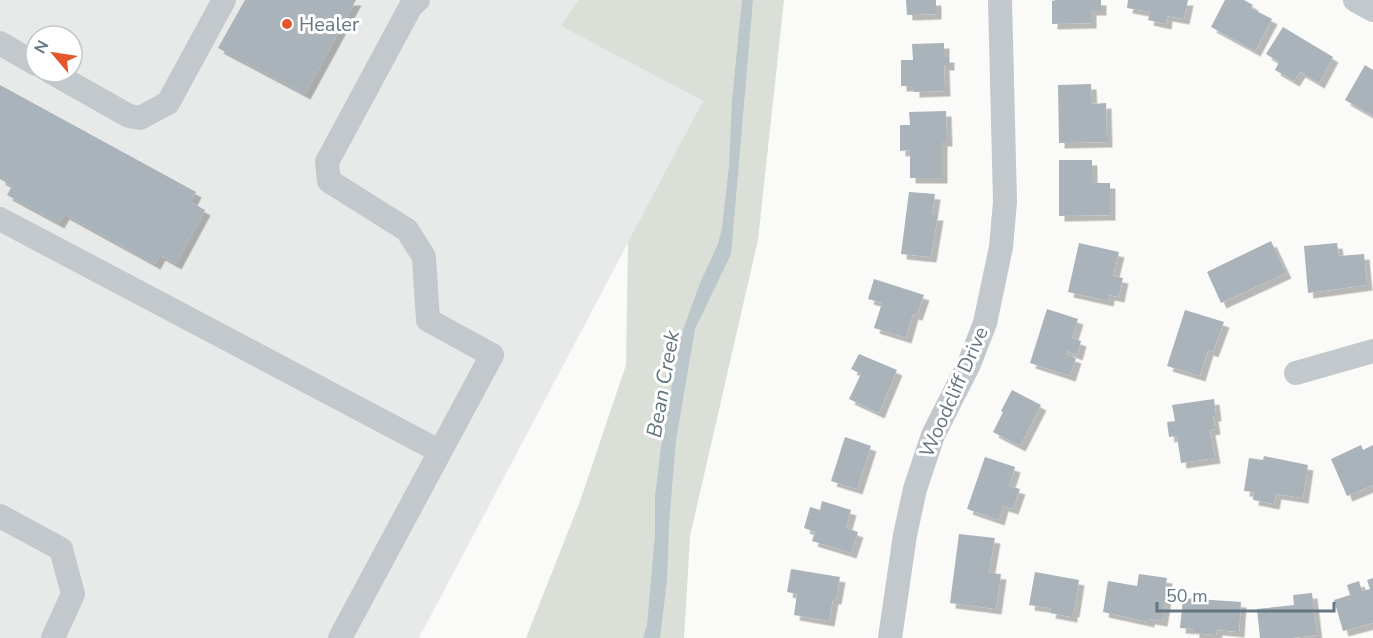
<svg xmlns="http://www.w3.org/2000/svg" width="1373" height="638" viewBox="0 0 1373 638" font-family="'Nunito Sans',sans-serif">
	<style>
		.built { fill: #e8e9e9; fill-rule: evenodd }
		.green { fill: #dadfd7 }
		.water { fill: #bbc7cb }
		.building { fill: #aab3b9; filter: url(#shadow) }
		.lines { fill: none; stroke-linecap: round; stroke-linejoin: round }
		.minor { stroke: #c3c8cc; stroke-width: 24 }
		.poi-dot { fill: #e4572e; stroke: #fff; stroke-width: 2 }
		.labels { text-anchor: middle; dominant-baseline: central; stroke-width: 6; stroke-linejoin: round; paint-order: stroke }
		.poi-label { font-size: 20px; fill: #657683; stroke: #fff; text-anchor: start }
		.street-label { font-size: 20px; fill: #657683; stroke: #fff }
		.water-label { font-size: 21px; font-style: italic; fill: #60757c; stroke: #fff }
	</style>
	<defs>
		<filter id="shadow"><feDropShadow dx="5.5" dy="5.5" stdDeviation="0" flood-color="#0004"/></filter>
	</defs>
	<rect width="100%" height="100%" fill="#fafaf8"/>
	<path class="built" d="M0 0H578L562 26 703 101 419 638H0ZM36 36H72V72H36Z"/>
	<path class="green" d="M578 0H784L758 240 690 536 684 638H526L579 504 626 365 628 242 703 101 561 26Z"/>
	<path class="water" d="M742 0H753L731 254 695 329 676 440 669 524 667 580 660 638H643L647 625 655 535V497L661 447 680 338 700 283 718 244 722 228 729 166 732 101Z"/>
	<path class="building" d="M245 0H356L305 94 218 48Z
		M906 0H936V14L907 15Z
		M1056 0H1101V10H1091V23L1052 24V1Z
		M1128 0H1188L1184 19 1167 16 1166 24 1148 20 1150 12 1127 8Z
		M1225 0H1244L1253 5 1251 8 1272 19 1255 51 1211 27Z
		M1283 27 1333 57 1319 83 1300 72 1294 81 1275 70 1279 62 1266 54Z
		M944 43V57H949V65H944L945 91 914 92V86H901V60H913L912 44Z
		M1365 65 1373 70V116L1345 100Z
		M1091 84 1092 104 1106 103 1107 142 1059 143 1058 85Z
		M0 85 196 192 191 202 205 210 176 264 160 255 155 264 64 214 59 223 7 195 12 186 0 179Z
		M946 111 947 141H942V178H910V150L900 151V125H910L909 112Z
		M1059 160H1092V183H1110V215L1059 216Z
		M909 192 935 194 932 215H938L931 257 901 254Z
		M1271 241 1286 273 1221 303 1207 272Z
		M1079 243 1119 252 1113 276 1123 278 1119 297 1109 295 1108 301 1068 292Z
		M1337 243 1339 256 1364 254 1367 285 1308 293 1304 246Z
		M874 279 924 295 917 315 913 314 906 338 874 328 882 303 868 299Z
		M1047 309 1078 319 1072 338 1081 341 1077 355 1067 351 1066 355 1076 358 1070 376 1030 363Z
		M1185 310 1224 322 1213 352 1208 350 1200 376 1167 366Z
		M859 354 897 370 879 413 849 399 861 374 851 369Z
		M1012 390 1041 405 1020 446 993 432 1003 412 1001 411Z
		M1214 399 1216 416H1213L1215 429 1210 430 1215 458 1181 463 1177 436 1169 437 1167 422 1175 421 1172 405Z
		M845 437 871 446 857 489 831 481Z
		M1361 445 1363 450 1373 445V485L1347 496 1331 459Z
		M1264 456 1308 465 1303 498 1276 494 1274 504 1253 500 1254 492 1244 491 1249 458 1263 460Z
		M985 457 1015 467 1009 486 1020 489 1013 509 1003 506 999 520 967 509Z
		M822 501 851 510 846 528 858 532 851 553 812 541 815 532 804 528 810 507 820 510Z
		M959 534 995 538 989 573 1001 574 996 609 950 603Z
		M791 569 840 577 836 599H833L829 621 794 615 797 594 787 592Z
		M1035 572 1079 580 1074 612H1072V617L1050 613 1051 608 1029 605Z
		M1139 574 1167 578 1165 590 1167 591 1162 621 1149 619V622L1103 612 1108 581 1137 586Z
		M1373 578V623L1343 631 1334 600 1350 595 1347 585 1359 581 1362 591 1370 589 1367 580Z
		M1312 593 1317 635 1291 638H1260L1257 609 1294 605 1293 595Z
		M1183 598 1241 602 1239 632 1217 630 1216 635 1194 633V629L1180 628Z"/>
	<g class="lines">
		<path class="minor" d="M1355 0 1373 10
			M0 43 36 64
			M51 72 129 116 140 118 168 103 224 0
			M0 219 439 451
			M1296 373 1373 351
			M0 516 61 549 73 594 53 638
			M340 638 492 355 428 320 424 257 407 230 329 181 327 162 411 6 418 0
			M890 638 905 535 915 489 933 435 969 364 985 323 1001 247 1005 202 1000 0"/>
	</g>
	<circle class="poi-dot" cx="287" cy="24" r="6"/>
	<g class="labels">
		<g class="poi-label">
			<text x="299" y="24">Healer</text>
		</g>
		<g class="street-label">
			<text transform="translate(954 392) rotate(-66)">Woodcliff Drive</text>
		</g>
		<g class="water-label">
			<text transform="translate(663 384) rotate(-80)">Bean Creek</text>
		</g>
	</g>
	<g transform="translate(54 54) rotate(299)"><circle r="28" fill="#ffffff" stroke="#c1c8cd" stroke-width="1.5"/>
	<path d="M0-4.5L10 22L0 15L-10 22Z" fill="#e4572e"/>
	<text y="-9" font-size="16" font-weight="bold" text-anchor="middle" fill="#657683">N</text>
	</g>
	<path d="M1157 602v9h177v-9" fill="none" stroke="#657683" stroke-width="3"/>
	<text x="1166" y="602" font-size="18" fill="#657683" stroke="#ffffff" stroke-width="4.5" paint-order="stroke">50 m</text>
</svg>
